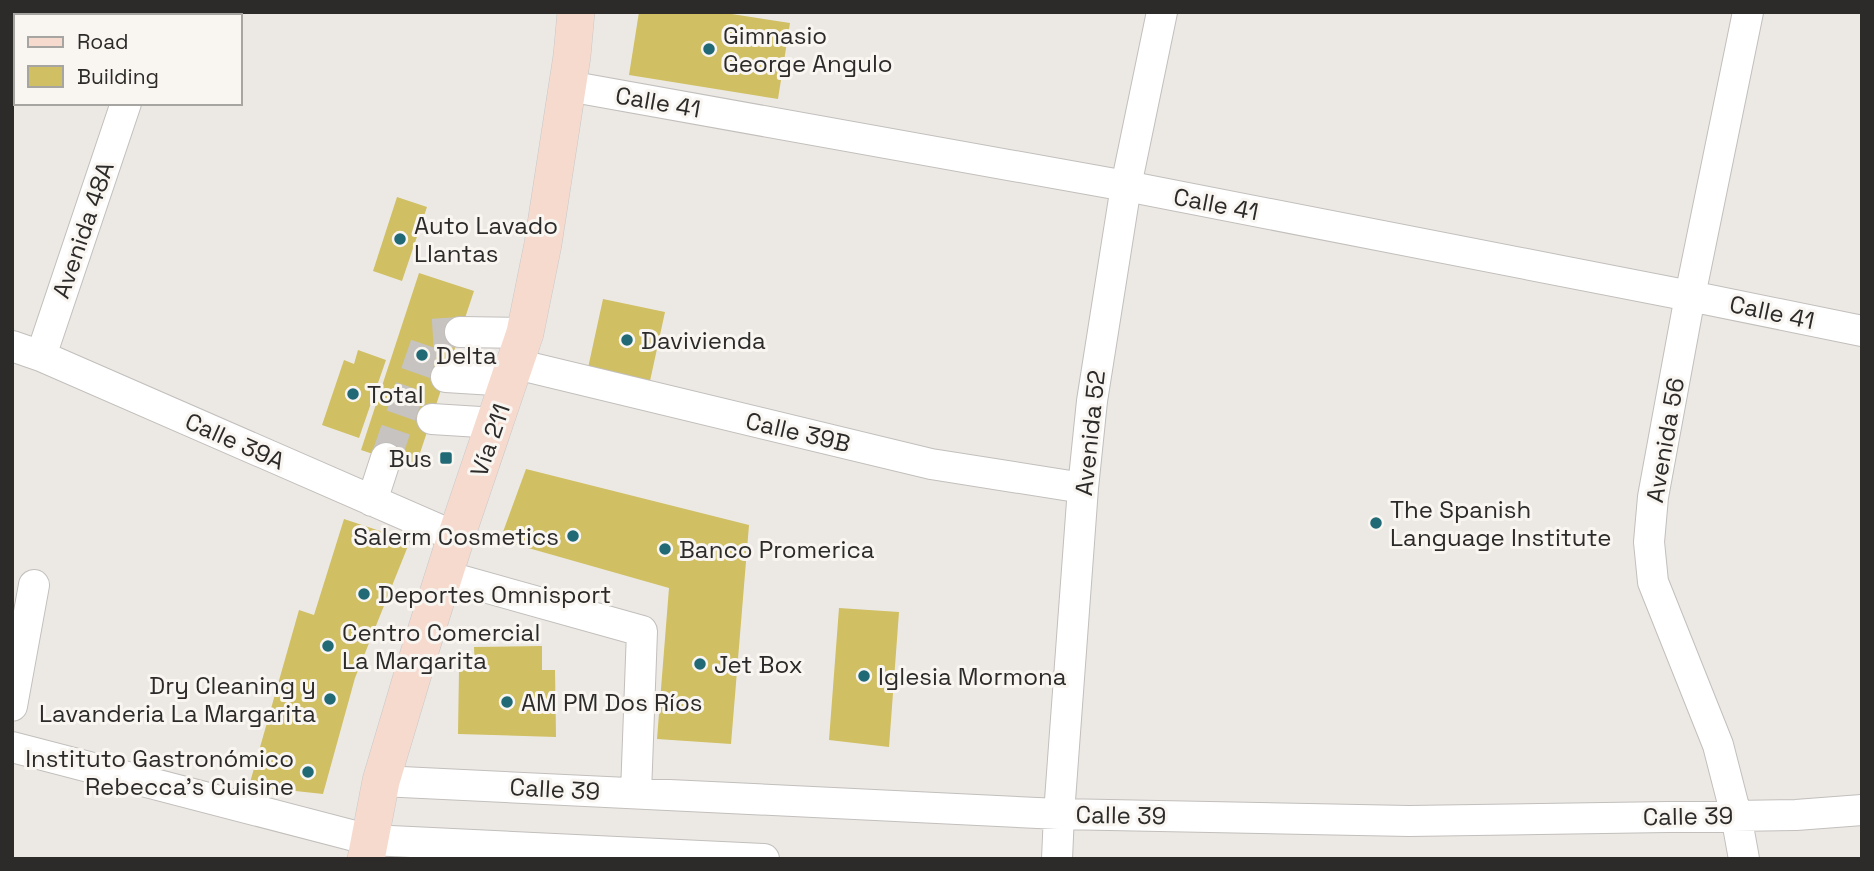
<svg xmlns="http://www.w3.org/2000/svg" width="1874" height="871" viewBox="0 0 1874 871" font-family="'Space Grotesk',sans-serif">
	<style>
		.building { fill: #d0bf63 }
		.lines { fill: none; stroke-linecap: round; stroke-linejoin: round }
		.minor-tunnel { stroke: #c6c3c0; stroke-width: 30; stroke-dasharray: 30 15; stroke-linecap: butt }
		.minor-casing { stroke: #c2bfbc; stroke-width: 32 }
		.major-casing { stroke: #c8c8c8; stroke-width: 38 }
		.minor { stroke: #fff; stroke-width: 30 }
		.major { stroke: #f7dace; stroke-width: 37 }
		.poi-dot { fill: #206975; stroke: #f9f6f2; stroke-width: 2.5 }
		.labels { text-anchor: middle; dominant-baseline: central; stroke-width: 6; stroke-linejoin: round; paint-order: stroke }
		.poi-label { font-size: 24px; fill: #2c2b2a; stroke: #f9f6f2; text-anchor: start }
		.street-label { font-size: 24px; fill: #2c2b2a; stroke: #f9f6f2 }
	</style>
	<rect width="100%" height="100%" fill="#ece9e5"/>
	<path class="building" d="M639 12H719L790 23 778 99 629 75Z
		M397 197 427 207 402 281 373 271Z
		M419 273 474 291 415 468 361 450Z
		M603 299 665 312 650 381 588 368Z
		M358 350 386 360 359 438 322 425 344 360 354 364Z
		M526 469 749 525 731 744 657 739 669 588 500 540Z
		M344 519 410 541 355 678 323 794 249 786 299 610 314 615Z
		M839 608 899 612 889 747 829 740Z
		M542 646V670H555L556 737 458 734 459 670 475 671 474 647Z"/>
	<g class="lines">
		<path class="minor-tunnel" d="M386 458 429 334 460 332"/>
		<defs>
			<path id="minor" d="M161 16 162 12
				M12 51 16 52
				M568 86 1126 186 1690 296 1862 331
				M460 332 525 333
				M12 346 41 356 456 537
				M41 356 126 103
				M516 364 931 464 1083 488
				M446 377 510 381
				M432 419 496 423
				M372 501 386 458
				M445 576 642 631 636 793
				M12 706 34 585
				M12 747 370 840 764 859
				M381 781 1059 814 1409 821 1796 815 1862 810
				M1057 859 1059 814 1083 488 1092 401 1126 186 1162 12
				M1744 859 1736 815 1718 745 1653 582 1649 542 1653 497 1690 296 1748 12"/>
			<path id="major" d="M366 859 381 781 417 660 456 537 525 333 543 244 572 56 576 12"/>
		</defs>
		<use href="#minor" class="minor-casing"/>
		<use href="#major" class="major-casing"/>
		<use href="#minor" class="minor"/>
		<use href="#major" class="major"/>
	</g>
	<g class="poi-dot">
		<circle cx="709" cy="49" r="7"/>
		<circle cx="400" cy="239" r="7"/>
		<circle cx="627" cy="340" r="7"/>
		<circle cx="422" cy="355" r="7"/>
		<circle cx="353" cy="394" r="7"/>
		<rect x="439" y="451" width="14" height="14" rx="3.5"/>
		<circle cx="1376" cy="523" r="7"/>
		<circle cx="573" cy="536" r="7"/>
		<circle cx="665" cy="549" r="7"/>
		<circle cx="364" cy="594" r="7"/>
		<circle cx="328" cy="646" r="7"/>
		<circle cx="700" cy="664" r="7"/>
		<circle cx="864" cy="676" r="7"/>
		<circle cx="330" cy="699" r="7"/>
		<circle cx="507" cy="702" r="7"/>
		<circle cx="308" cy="772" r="7"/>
	</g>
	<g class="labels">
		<g class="poi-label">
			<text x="723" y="35">Gimnasio<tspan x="723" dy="28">George Angulo</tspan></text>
			<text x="414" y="225">Auto Lavado<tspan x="414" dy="28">Llantas</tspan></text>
			<text x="641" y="340">Davivienda</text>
			<text x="436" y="355">Delta</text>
			<text x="367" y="394">Total</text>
			<text x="432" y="458" text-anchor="end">Bus</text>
			<text x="1390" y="509">The Spanish<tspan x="1390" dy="28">Language Institute</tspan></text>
			<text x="559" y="536" text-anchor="end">Salerm Cosmetics</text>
			<text x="679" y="549">Banco Promerica</text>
			<text x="378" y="594">Deportes Omnisport</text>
			<text x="342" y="632">Centro Comercial<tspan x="342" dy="28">La Margarita</tspan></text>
			<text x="714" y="664">Jet Box</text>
			<text x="878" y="676">Iglesia Mormona</text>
			<text x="316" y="685" text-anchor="end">Dry Cleaning y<tspan x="316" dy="28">Lavanderia La Margarita</tspan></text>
			<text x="521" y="702">AM PM Dos Ríos</text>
			<text x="294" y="758" text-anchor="end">Instituto Gastronómico<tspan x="294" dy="28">Rebecca's Cuisine</tspan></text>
		</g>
		<g class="street-label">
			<text transform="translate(658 102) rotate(10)">Calle 41</text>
			<text transform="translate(1216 204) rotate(11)">Calle 41</text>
			<text transform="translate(83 230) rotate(-71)">Avenida 48A</text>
			<text transform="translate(1772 312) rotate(12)">Calle 41</text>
			<text transform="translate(798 432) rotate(13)">Calle 39B</text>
			<text transform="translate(1090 433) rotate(-84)">Avenida 52</text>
			<text transform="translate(490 440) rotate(-71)">Vía 211</text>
			<text transform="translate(1665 440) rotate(-80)">Avenida 56</text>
			<text transform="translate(235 441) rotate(24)">Calle 39A</text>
			<text transform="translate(555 789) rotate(3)">Calle 39</text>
			<text transform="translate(1121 815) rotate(1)">Calle 39</text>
			<text transform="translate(1688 816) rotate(-1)">Calle 39</text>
		</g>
	</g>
	<rect width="1874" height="871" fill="none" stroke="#2c2b2a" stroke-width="28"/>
	<rect x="14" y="14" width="228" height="91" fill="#f9f6f2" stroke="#a7a5a2" stroke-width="2"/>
	<rect x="28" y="37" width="35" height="10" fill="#f7dace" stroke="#a7a5a2" stroke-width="2"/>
	<text x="77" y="49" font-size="21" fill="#2c2b2a">Road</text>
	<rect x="28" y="66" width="35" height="21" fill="#d0bf63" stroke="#a7a5a2" stroke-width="2"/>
	<text x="77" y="84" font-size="21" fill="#2c2b2a">Building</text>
</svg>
